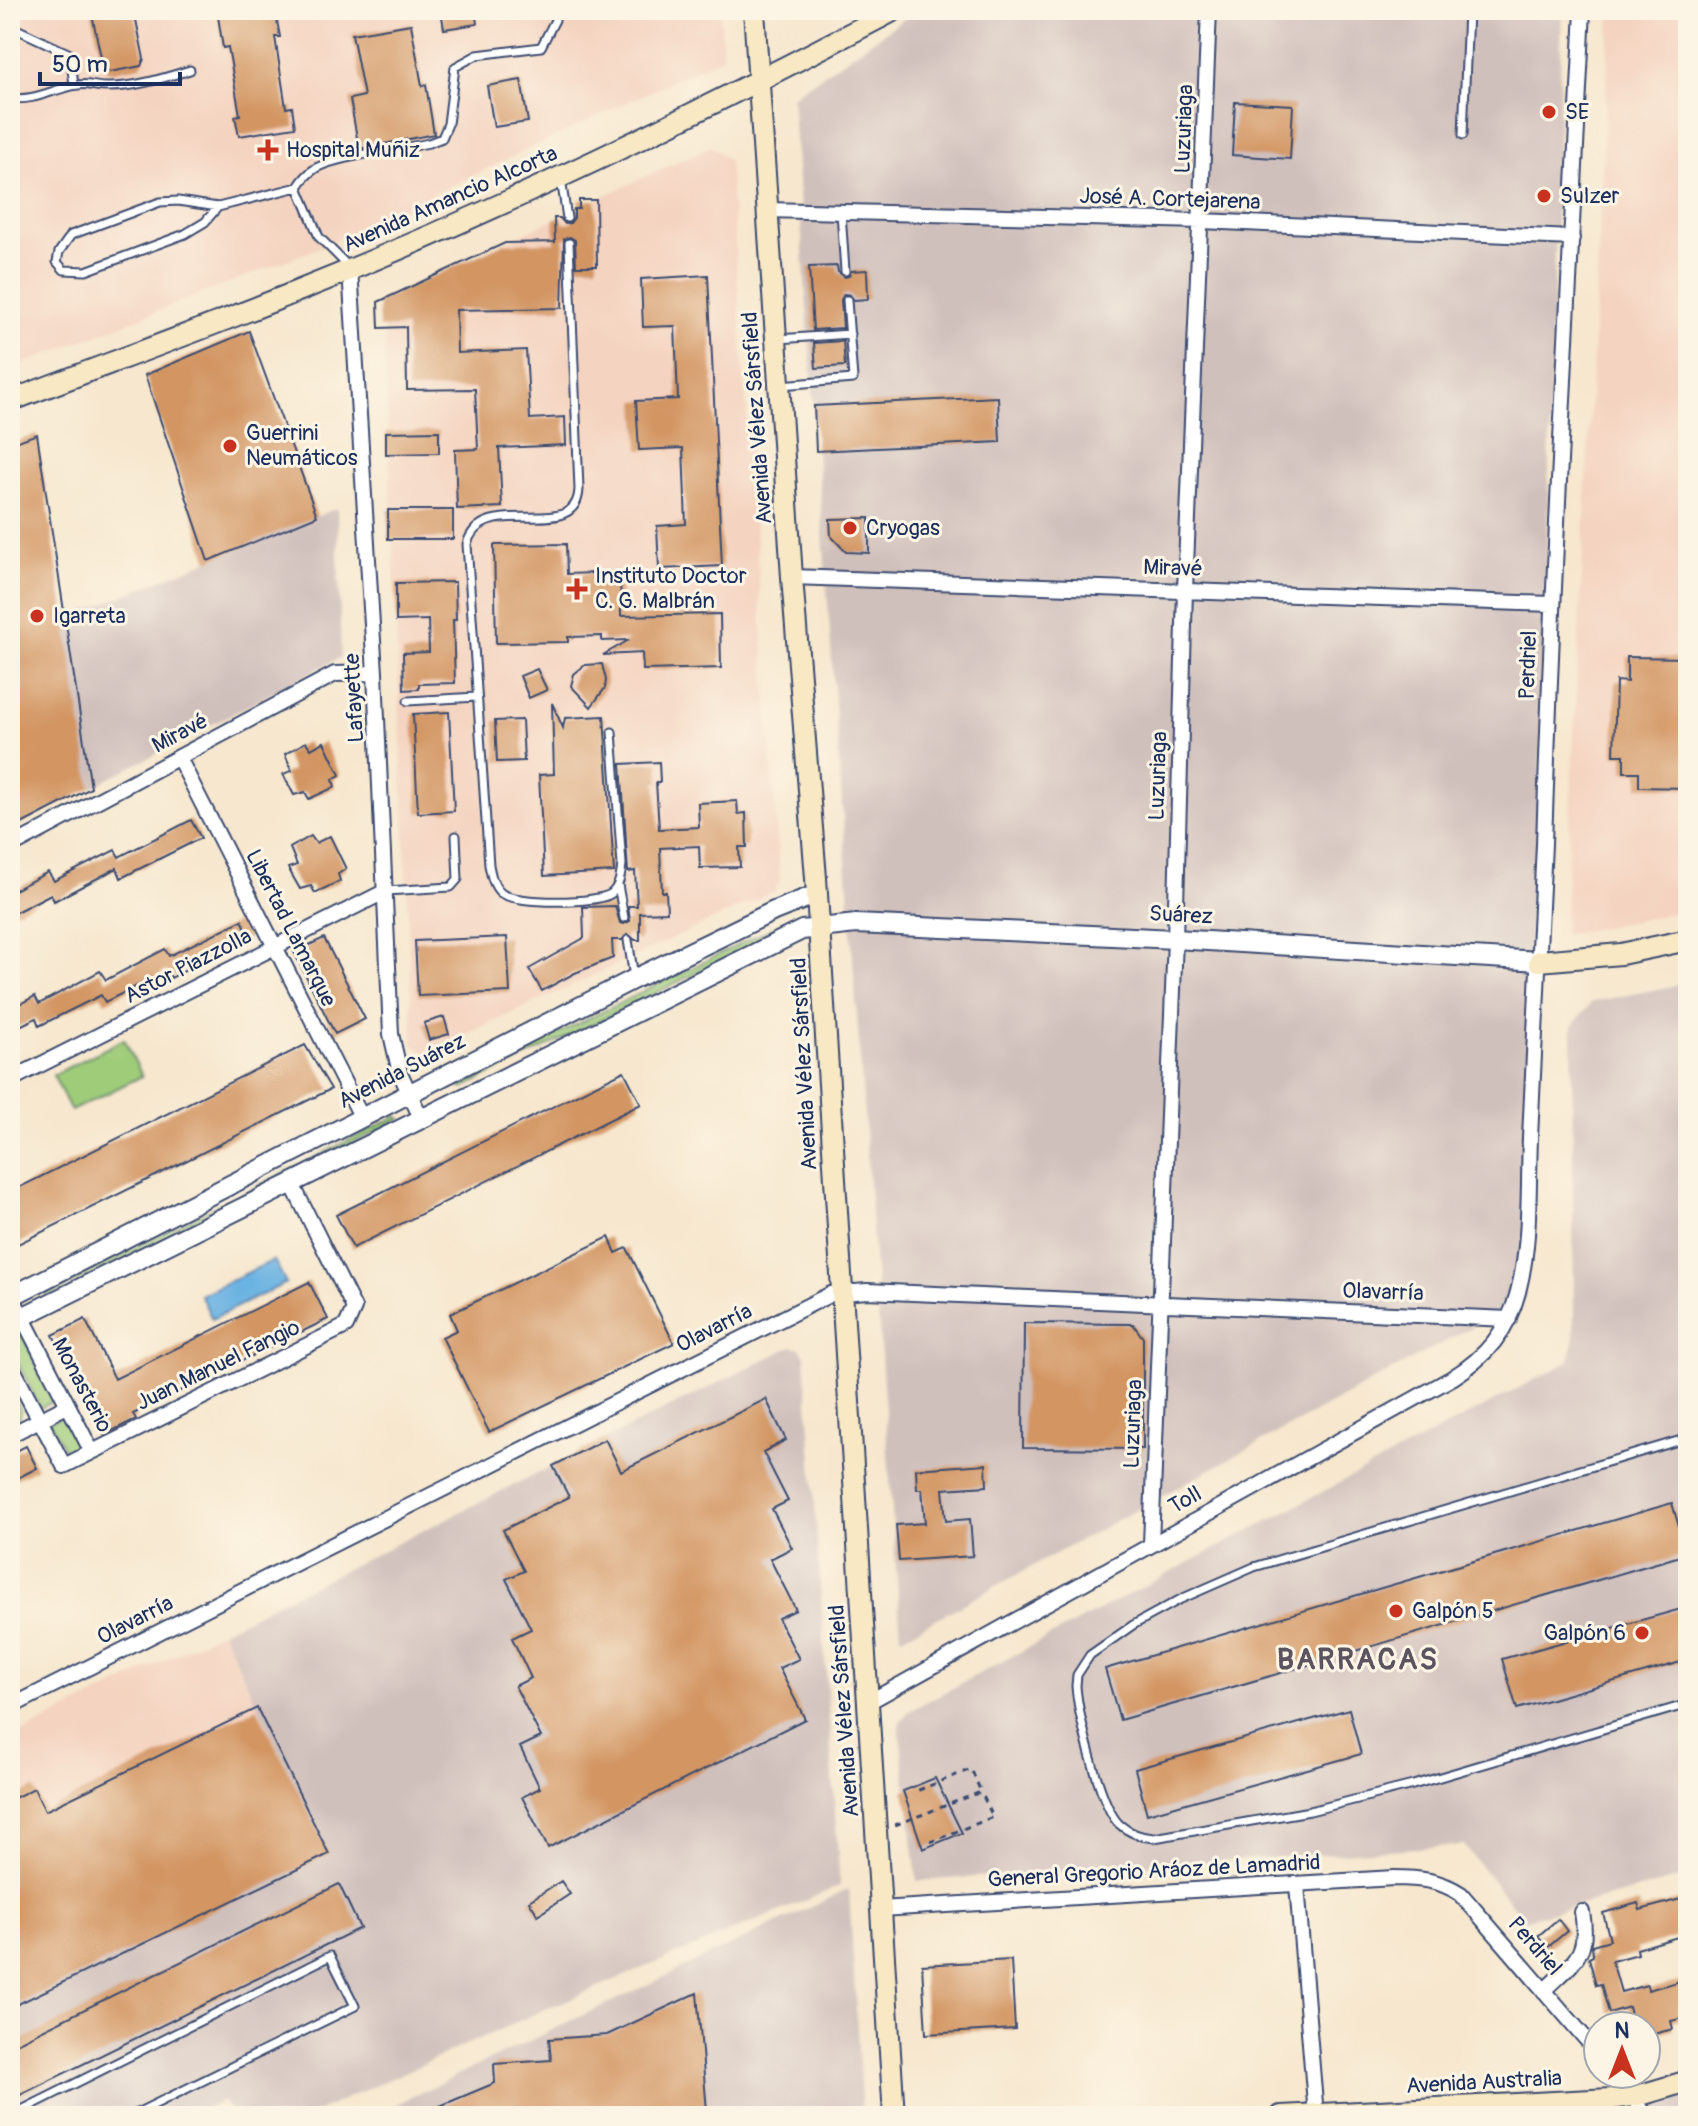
<svg xmlns="http://www.w3.org/2000/svg" width="1698" height="2126" viewBox="0 0 1698 2126" font-family="Pangolin,sans-serif">
	<style>
		.built { fill: #f4d3c0 }
		.industrial { fill: #d0c0bc }
		.green { fill: #9fcc79; stroke: #5d7e6c; stroke-width: 2 }
		.water { fill: #6bb2e2; stroke: #4370a0; stroke-width: 2 }
		.building { fill: #d39663 }
		.lines { fill: none; stroke-linecap: round; stroke-linejoin: round }
		.service-casing { stroke: #3c4b6f; stroke-width: 11 }
		.minor-casing { stroke: #3c4b6f; stroke-width: 18 }
		.tertiary-casing { stroke: #3c4b6f; stroke-width: 22 }
		.secondary-casing { stroke: #3c4b6f; stroke-width: 24 }
		.path { stroke: #3c4b6f; stroke-width: 3; stroke-dasharray: 6 6; stroke-linecap: butt }
		.service { stroke: #fff; stroke-width: 7 }
		.minor { stroke: #fff; stroke-width: 14 }
		.tertiary { stroke: #fff; stroke-width: 18 }
		.secondary { stroke: #f8e8c3; stroke-width: 20 }
		.poi-dot { fill: #c8321e; stroke: #fcf5e5; stroke-width: 3 }
		.labels { text-anchor: middle; dominant-baseline: central; stroke-width: 6; stroke-linejoin: round; paint-order: stroke }
		.poi-label { font-size: 22px; fill: #1b2f5e; stroke: #fcf5e5; text-anchor: start }
		.street-label { font-size: 22px; fill: #1b2f5e; stroke: #fcf5e5 }
		.district-label { font-size: 30px; font-weight: bold; letter-spacing: 2px; fill: #5b5360; stroke: #fcf5e5 }
	</style>
	<rect width="100%" height="100%" fill="#fcf5e5"/>
	<filter id="ink" filterUnits="userSpaceOnUse"><feTurbulence type="fractalNoise" baseFrequency=".0125" numOctaves="2"/><feDisplacementMap in="SourceGraphic" scale="16" xChannelSelector="R" yChannelSelector="G"/><feConvolveMatrix kernelMatrix="1 2 1 2 8 2 1 2 1" color-interpolation-filters="sRGB"/></filter>
	<filter id="wash" filterUnits="userSpaceOnUse"><feTurbulence type="fractalNoise" baseFrequency=".006" numOctaves="4" result="noise"/><feDisplacementMap in="SourceGraphic" scale="32" xChannelSelector="R" yChannelSelector="G"/><feGaussianBlur stdDeviation="1.8" result="paint"/><feColorMatrix in="noise" values="0 0 0 0 0 0 0 0 0 0 0 0 0 0 0 0 0 1.4 0 .05"/><feComposite in="paint" operator="in"/></filter>
	<g filter="url(#wash)">
		<rect width="100%" height="100%" fill="#f7e7ce"/>
		<path class="built" d="M10 10H720L723 57 328 244 10 369Z
			M1610 10H1688V910L1564 935Z
			M711 146 729 161 780 880 775 891 426 1053 413 1045 383 299Z
			M222 1631 329 1854 10 2008V1739Z"/>
		<path class="industrial" d="M917 10H1562L1525 1298 901 1638 792 96Z
			M337 508 341 657 91 788 61 621Z
			M1688 983V1876L1524 1920 1464 1845 917 1881 899 1724 909 1711 1568 1362 1574 1342 1572 1026 1592 1002Z
			M792 1346 800 1348 805 1356 840 1886 548 2008 307 2116H234L223 2100 192 2116H10V2008L328 1854 222 1631Z
			M849 1889 862 2116H371Z
			M1688 2082V2116H1427Z"/>
		<path class="green" d="M789 920 791 926 463 1088 459 1087 460 1082Z
			M124 1039 142 1076 71 1111 53 1075Z
			M397 1116 401 1119 48 1296 46 1294 47 1291Z
			M20 1331 54 1401 40 1408 10 1346V1335Z
			M10 1388C18 1403 29 1417 10 1428Z
			M62 1416 77 1446 66 1452 49 1422Z"/>
		<path class="water" d="M274 1260 286 1283 212 1319 200 1295Z"/>
		<g id="blocks">
			<path class="building" d="M91 10H134L144 59 141 66 110 72 103 67Z
				M217 10H275L280 37H275L286 108 292 107 295 127 239 136 235 116 240 115 228 47 223 48Z
				M441 10H475L477 24 444 29Z
				M411 24 422 86 426 85 434 134 359 149 350 99 364 96 352 34Z
				M521 80 528 122 494 127 487 86Z
				M1235 102 1293 105 1290 159 1232 155Z
				M579 200H596L597 266H576L575 240 570 237 564 239 562 308 456 310 457 353 526 350 530 419 565 417 566 445 499 448 502 507 457 509 455 450 478 449 475 389 407 390 406 327 379 328 378 302 505 243 555 242 554 218H560L565 224 570 223 574 218V209H579Z
				M837 266 838 272 845 277 849 276 851 271 867 270 868 299 854 300 850 295 844 294 841 300 843 328 813 330 809 267Z
				M708 275 722 566 659 569 657 526 686 524 683 448 639 450 636 401 678 399 675 326 643 327 641 279Z
				M249 331 317 516 208 561 145 375Z
				M843 341 845 366 816 368 814 343Z
				M998 397 1000 442 816 451 814 406Z
				M439 431V453L386 454V432Z
				M37 434 91 788 10 830V444Z
				M388 510H453V539H388Z
				M869 518V553L846 552 831 536 830 519Z
				M566 544 567 574 620 572 621 616 720 614 721 668 643 670 642 653 603 655 629 640 602 641V636L568 637V642L496 643 494 545Z
				M455 582 456 620H453L455 683 419 684V689L404 690 403 653 429 652 428 620 396 621V583Z
				M1627 657 1688 658V788L1639 787V772H1624V755H1614L1616 681 1627 682Z
				M602 664 606 680 605 688 591 707 571 686 574 674 585 665Z
				M537 669 547 690 529 698 520 676Z
				M552 703 563 728 565 718 604 716 614 872 544 876 539 775 554 774Z
				M449 712 454 811 418 813 413 714Z
				M522 720 524 761 497 762 495 721Z
				M306 742 311 749 324 742 340 775 333 779 335 787 309 799 305 792 294 795 283 774 292 771 285 754Z
				M659 762 660 782H656L659 829 699 827 698 803 737 801 738 814 746 813 747 847H739L740 867 700 868 699 846 660 848 662 892H666L667 912 640 913V940H635L628 934 622 940H612L613 958 575 973 542 991 529 969 584 938 583 907 615 906 620 923 624 924 630 921 628 906H637L635 871 628 872 621 764Z
				M191 820 201 838 121 878 117 868 54 901 51 894 10 915V892L48 872 54 881 115 850 119 857Z
				M311 836 316 843 330 836 346 869 338 874 340 881 315 893 311 886 300 889 288 868 297 865 290 848Z
				M242 920 250 937 171 978 167 971 105 1002 101 995 39 1026 36 1018 10 1031V1009L35 996 39 1004 100 971 106 980 165 949 169 956Z
				M507 937 510 992 418 996 415 941Z
				M324 938 365 1019 335 1034 294 952Z
				M444 1017 449 1034 429 1040 424 1023Z
				M305 1045 331 1089 10 1248V1192Z
				M624 1071 641 1104 353 1248 336 1215Z
				M609 1237 616 1253 627 1248 674 1343 489 1432 442 1337 457 1330 450 1314Z
				M309 1282 328 1319 133 1414 136 1419 104 1435 53 1335 85 1319 115 1379Z
				M1024 1323 1133 1324 1143 1338V1449L1023 1448Z
				M766 1399 786 1440 763 1452 788 1501 772 1509 792 1548 770 1559 796 1610 778 1618 799 1659 779 1668 805 1719 548 1848 522 1797 540 1788 520 1747 541 1737 515 1686 531 1678 512 1638 531 1629 506 1579 524 1571 503 1530 569 1497 553 1466 605 1439 621 1471Z
				M26 1446 37 1468 10 1482V1454Z
				M986 1464 987 1486 943 1489 946 1521 970 1519 973 1556 899 1561 896 1525 925 1523 922 1489H917L916 1469Z
				M1672 1503 1687 1554 1120 1720 1105 1669Z
				M1688 1607V1660L1517 1709 1502 1659Z
				M257 1708 329 1854 10 2008V1800L34 1788 45 1811Z
				M1349 1709 1361 1754 1147 1814 1135 1769Z
				M935 1778 962 1833 923 1849 903 1791Z
				M561 1881 570 1894 538 1915 529 1901Z
				M339 1884 360 1928 10 2100V2046Z
				M1688 1897V1934L1637 1949 1638 1954 1612 1961 1621 1992 1647 1985 1648 1990 1688 1979V2017L1671 2021 1673 2029 1646 2036V2026H1634L1629 2007 1609 2013 1601 1984 1596 1985 1589 1958 1593 1956 1592 1945 1610 1940 1603 1913 1638 1903 1640 1910Z
				M1558 1919 1567 1931 1547 1948 1538 1936Z
				M1011 1960 1015 2029 926 2034 922 1965Z
				M697 1993 707 2111 649 2116H416L495 2083 494 2064 551 2060 549 2039 607 2035Z"/>
		</g>
	</g>
	<g filter="url(#ink)">
		<use href="#blocks" fill-opacity="0" stroke="#3c4b6f" stroke-width="2"/>
		<g class="lines">
			<defs>
				<path id="service" d="M10 26 70 54 74 85
					M10 98C35 102 54 88 78 85 89 83 98 88 109 87 136 87 164 78 190 70
					M1463 135 1468 10
					M561 179 567 218
					M298 187 319 237 349 267
					M218 207 205 222 185 234 86 271 64 270 57 262 59 252 71 235 160 202 178 201 218 207 298 187C303 179 308 173 316 168 337 156 402 149 429 143L442 138 448 124 455 67 477 55 541 47 555 20V10
					M841 212 845 271
					M569 243 579 489C577 546 483 489 467 544L489 865C491 875 493 886 501 893 515 904 599 904 612 893 620 885 621 874 622 864L612 732
					M778 339 850 334
					M781 385 853 379 847 300
					M408 701 477 697
					M618 885 624 918
					M386 891 451 887 458 879 456 836
					M628 940 634 977
					M1688 1438 1254 1567 1181 1599 1133 1625 1090 1655 1077 1675 1076 1686C1078 1713 1100 1806 1119 1824 1129 1833 1141 1837 1154 1838L1310 1811 1413 1785 1688 1704
					M10 2116 330 1956 355 2006 131 2116"/>
				<path id="minor" d="M767 210 1202 221 1572 238
					M350 269 375 673 391 1034 400 1073 422 1120
					M792 577 1552 604
					M179 758 362 1118
					M10 847 335 674 375 673
					M10 1080 386 891
					M10 1293 92 1452
					M10 1363 64 1466 346 1326 354 1308 292 1184
					M10 1435 67 1406
					M1151 1544 1175 939 1185 590 1209 10
					M867 1703 1452 1378C1486 1357 1508 1331 1518 1292 1531 1243 1528 1188 1530 1138 1535 1040 1540 942 1544 844 1553 566 1569 288 1583 10
					M10 1707 831 1294 867 1291 1509 1319
					M1297 1885 1316 2116
					M880 1909 1394 1878C1419 1878 1440 1880 1461 1894L1598 2053
					M1544 1991C1573 1962 1590 1956 1582 1912
					M1617 2074 1646 2116"/>
				<path id="tertiary" d="M10 1297 634 979 774 911 817 894
					M10 1323 802 930 856 924 1175 939 1539 961"/>
				<path id="secondary" d="M754 10 792 577 816 878 894 2116
					M10 401C104 365 199 331 293 293 499 211 699 113 895 10
					M1539 961 1621 954 1688 940
					M1281 2116 1611 2099 1644 2094 1688 2081"/>
			</defs>
			<use href="#service" class="service-casing"/>
			<use href="#minor" class="minor-casing"/>
			<use href="#tertiary" class="tertiary-casing"/>
			<use href="#secondary" class="secondary-casing"/>
			<path class="path" d="M895 1825 981 1792 971 1769 914 1792
				M930 1842 993 1817 981 1792"/>
			<use href="#service" class="service"/>
			<use href="#minor" class="minor"/>
			<use href="#tertiary" class="tertiary"/>
			<use href="#secondary" class="secondary"/>
		</g>
	</g>
	<g class="poi-dot">
		<circle cx="1549" cy="112" r="8"/>
		<path d="M264 138h8v8h8v8h-8v8h-8v-8h-8v-8h8z"/>
		<circle cx="1544" cy="196" r="8"/>
		<circle cx="230" cy="446" r="8"/>
		<circle cx="850" cy="528" r="8"/>
		<path d="M573 577h8v8h8v8h-8v8h-8v-8h-8v-8h8z"/>
		<circle cx="37" cy="616" r="8"/>
		<circle cx="1396" cy="1611" r="8"/>
		<circle cx="1642" cy="1633" r="8"/>
	</g>
	<g class="labels">
		<g class="poi-label">
			<text x="1565" y="112">SE</text>
			<text x="286" y="150">Hospital Muñiz</text>
			<text x="1560" y="196">Sulzer</text>
			<text x="246" y="433">Guerrini<tspan x="246" dy="25">Neumáticos</tspan></text>
			<text x="866" y="528">Cryogas</text>
			<text x="595" y="576">Instituto Doctor<tspan x="595" dy="25">C. G. Malbrán</tspan></text>
			<text x="53" y="616">Igarreta</text>
			<text x="1412" y="1611">Galpón 5</text>
			<text x="1626" y="1633" text-anchor="end">Galpón 6</text>
		</g>
		<g class="street-label">
			<text transform="translate(1184 129) rotate(-88)">Luzuriaga</text>
			<text transform="translate(450 199) rotate(-24)">Avenida Amancio Alcorta</text>
			<text transform="translate(1170 199) rotate(2)">José A. Cortejarena</text>
			<text transform="translate(757 418) rotate(-94)">Avenida Vélez Sársfield</text>
			<text transform="translate(1173 568) rotate(2)">Miravé</text>
			<text transform="translate(1528 665) rotate(-88)">Perdriel</text>
			<text transform="translate(354 698) rotate(-93)">Lafayette</text>
			<text transform="translate(180 733) rotate(-28)">Miravé</text>
			<text transform="translate(1158 776) rotate(-88)">Luzuriaga</text>
			<text transform="translate(1181 915) rotate(3)">Suárez</text>
			<text transform="translate(291 928) rotate(63)">Libertad Lamarque</text>
			<text transform="translate(188 966) rotate(-27)">Astor Piazzolla</text>
			<text transform="translate(804 1064) rotate(-93)">Avenida Vélez Sársfield</text>
			<text transform="translate(402 1071) rotate(-27)">Avenida Suárez</text>
			<text transform="translate(1383 1292) rotate(2)">Olavarría</text>
			<text transform="translate(714 1328) rotate(-27)">Olavarría</text>
			<text transform="translate(218 1365) rotate(-26)">Juan Manuel Fangio</text>
			<text transform="translate(82 1385) rotate(62)">Monasterio</text>
			<text transform="translate(1133 1424) rotate(-88)">Luzuriaga</text>
			<text transform="translate(1185 1500) rotate(-29)">Toll</text>
			<text transform="translate(135 1620) rotate(-27)">Olavarría</text>
			<text transform="translate(844 1711) rotate(-94)">Avenida Vélez Sársfield</text>
			<text transform="translate(1154 1871) rotate(-3)">General Gregorio Aráoz de Lamadrid</text>
			<text transform="translate(1535 1946) rotate(49)">Perdriel</text>
			<text transform="translate(1484 2082) rotate(-3)">Avenida Australia</text>
		</g>
		<g class="district-label">
			<text x="1358" y="1659">BARRACAS</text>
		</g>
	</g>
	<rect width="1698" height="2126" fill="none" stroke="#fcf5e5" stroke-width="40"/>
	<g transform="translate(1622 2050)"><circle r="38" fill="#fcf5e5" stroke="#a2a6af" stroke-width="2"/>
	<path d="M0-6L14 30L0 20L-14 30Z" fill="#c8321e"/>
	<text y="-12" font-size="22" font-weight="bold" text-anchor="middle" fill="#1b2f5e">N</text>
	</g>
	<path d="M40 72v12h140v-12" fill="none" stroke="#1b2f5e" stroke-width="4"/>
	<text x="52" y="72" font-size="24" fill="#1b2f5e" stroke="#fcf5e5" stroke-width="6" paint-order="stroke">50 m</text>
</svg>
